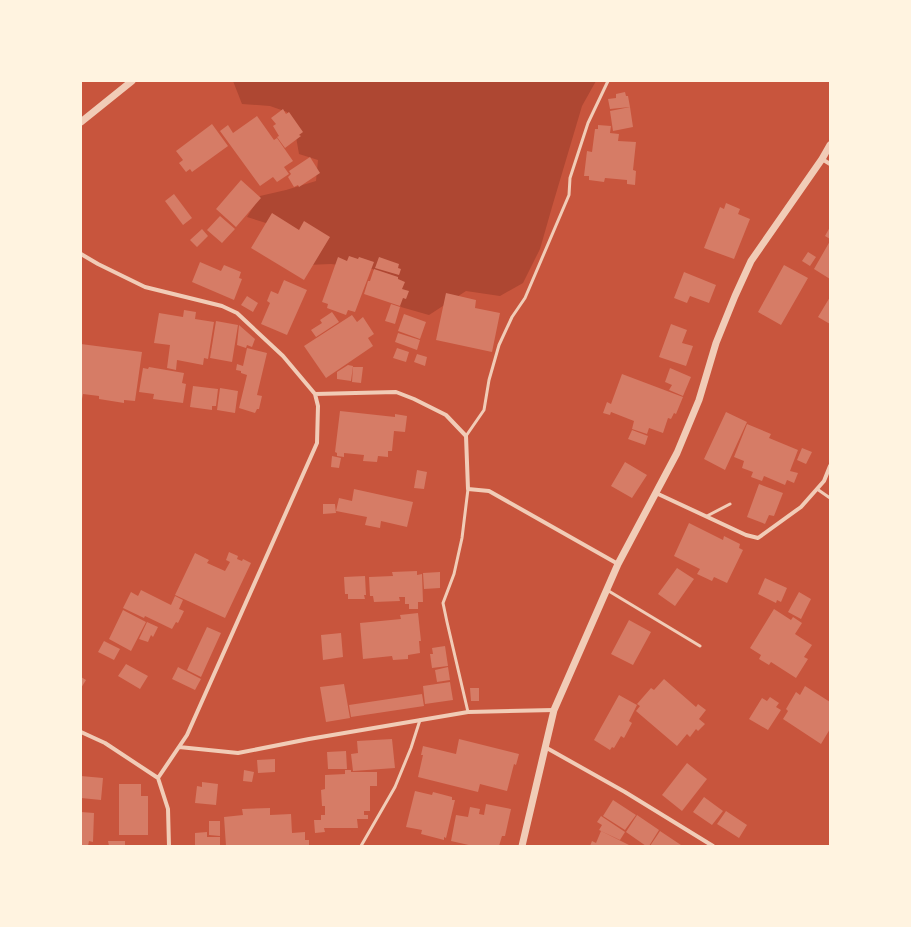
<svg xmlns="http://www.w3.org/2000/svg" width="911" height="927" viewBox="0 0 911 927" font-family="'PT Sans',sans-serif">
	<style>
		.green { fill: #ae4732 }
		.building { fill: #d67c66 }
		.lines { fill: none; stroke-linecap: round; stroke-linejoin: round }
		.service { stroke: #f1ccb7; stroke-width: 3 }
		.minor { stroke: #f1ccb7; stroke-width: 4 }
		.tertiary { stroke: #f1ccb7; stroke-width: 7 }
	</style>
	<rect width="100%" height="100%" fill="#c8553d"/>
	<path class="green" d="M233 81H596L582 106 552 207 540 249 523 283 500 296 466 291 429 315 401 307 373 269 331 264 307 265 282 228 247 217 260 196 286 190 316 181 318 160 299 154 295 131 287 112 270 106 242 104Z"/>
	<path class="building" d="M625 92 626 96H628L630 107 610 109 608 99 616 98V94Z
		M630 107 633 127 613 131 610 111Z
		M283 109 286 114 289 112 303 132 299 135 301 136 285 148 277 137 279 136 273 126 276 124 271 118Z
		M257 116 274 140 277 138 293 161 284 167 289 174 277 182 273 177 260 186 220 131 228 125 233 133Z
		M212 124 228 146 192 172 190 169 186 172 179 163 183 160 176 151Z
		M598 125 611 126 610 133 619 134 618 141 636 142 633 170 636 171 635 185 627 184V180L605 178 604 182 589 180V176H584L587 151 592 152 595 129H598Z
		M310 157 320 173 299 187 298 185 294 187 288 177 291 174 289 171Z
		M241 180 261 198 236 227 216 209Z
		M174 194 192 218 183 225 165 201Z
		M726 203 740 209 738 214 750 219 734 259 704 248 720 207 724 209Z
		M272 213 299 230 304 221 330 237 304 280 251 248Z
		M220 216 235 229 222 243 207 230Z
		M830 227V239L825 236Z
		M202 229 208 236 197 247 190 240Z
		M830 241V279L814 269Z
		M808 252 816 257 810 266 802 261Z
		M349 256 358 259 359 257 374 262 355 312 348 310 346 315 327 308 328 304 322 302 338 257 347 261Z
		M379 257 399 264 398 268 401 269 399 275 375 268Z
		M200 262 221 271 224 265 241 272 239 278 242 279 234 300 192 282Z
		M784 265 808 278 781 325 758 312Z
		M374 269 398 277V279L405 282 402 289 409 291 406 299 403 298 400 306 364 294 368 281H370Z
		M684 272 716 285 709 303 690 296 687 303 674 298Z
		M284 280 307 290 287 335 261 324 270 303 267 301 271 291 278 294Z
		M446 293 476 300 475 308 500 313 492 352 436 340Z
		M247 296 258 303 253 312 241 305Z
		M830 297V324L818 317Z
		M391 304 400 307 395 324 385 321Z
		M184 310 196 312 195 319 214 322 208 359 204 358 203 365 177 360 176 370 167 368 170 345 154 343 159 313 183 317Z
		M332 312 339 322 316 337 311 330 322 323 320 320Z
		M404 314 426 322 420 339 398 331Z
		M352 315 357 322 363 317 374 334 368 338 373 346 326 378 304 346Z
		M216 321 238 325 232 362 210 358Z
		M671 324 687 330 682 343 693 346 686 366 659 357Z
		M239 325 255 339 252 347 247 345 246 348 237 345Z
		M398 333 420 340 417 350 395 342Z
		M81 344 142 352 135 401 124 400V403L99 399V396L83 394 82 399H81Z
		M247 348 267 353 257 395 262 396 259 409H257L255 413 239 408 247 375 241 373V371L236 370 237 364 243 366Z
		M397 348 409 352 406 362 393 358Z
		M417 354 427 357 425 366 414 362Z
		M348 365 353 366 351 381 337 379V372Z
		M149 367 184 373 182 383 186 384 183 403 153 399 154 394 139 392 143 368 148 369Z
		M353 367H363L361 383 352 382Z
		M670 368 691 377 683 396 669 390 672 385 665 382Z
		M622 374 683 397 676 414 674 413 671 419 668 418 663 433 649 428 647 434 632 429 634 421 611 412 610 415 603 413 607 402 611 404Z
		M193 386 218 389 216 406H212V410L190 407Z
		M220 388 238 391 235 413 217 410Z
		M340 411 395 417V414L407 416 405 432 394 431 392 451H388V457L378 456 377 462 363 461 364 455 344 453V457L337 456V453L335 452Z
		M726 412 747 422 725 470 704 459Z
		M747 424 771 434 769 438 798 450 790 471 798 473 794 483 787 480 785 485 764 476 762 481 751 477 753 472 742 468 744 461 734 457Z
		M632 430 648 436 645 445 628 439Z
		M802 448 812 452 806 464 797 460Z
		M332 456 341 458 339 468 331 467Z
		M625 462 647 475 632 498 611 486Z
		M417 470 427 472 424 489 414 488Z
		M759 484 783 493 774 516 769 515 765 524 747 517Z
		M354 489 413 502 407 527 381 521 380 528 365 525 367 517 336 511 339 498 352 501Z
		M323 504H335L336 513 323 514Z
		M689 523 723 540 724 536 740 544 739 548 743 550 727 583 714 577 712 581 697 574 700 569 674 556Z
		M229 552 238 556 237 559 242 561 243 559 251 563 225 618 175 595 195 553 209 560 207 563 225 571 230 562 226 560Z
		M677 568 694 579 675 606 658 594Z
		M417 571V575L422 574 423 602H418V609H409V604H405V597H399L400 601 374 602 373 596H370L369 577 393 576 392 572Z
		M440 572V588L424 589 423 573Z
		M365 576 366 595H364L365 599H348V594H345L344 577Z
		M765 578 787 588 781 602 777 600 776 603 758 594Z
		M141 590 171 605 175 596 183 600 179 609 184 611 178 623 176 622 172 629 145 616 144 618 123 608 131 592 138 596Z
		M799 592 811 599 801 619 788 612Z
		M774 609 791 620 793 617 802 623 795 634 812 645 804 657 808 659 796 678 771 662 769 665 759 659 761 655 750 648Z
		M123 610 146 622 131 651 109 639Z
		M418 613 421 641H419L420 653 408 655V659L393 660 392 656 363 659 360 623 401 619 400 615Z
		M629 620 651 632 633 665 611 654Z
		M147 622 158 627 153 637 151 635 148 642 139 639Z
		M207 627 221 633 201 677 187 670Z
		M341 633 343 657 323 660 321 635Z
		M104 641 120 649 114 660 98 652Z
		M445 646 448 666 432 668 430 654H433L432 648Z
		M126 664 148 676 140 689 118 676Z
		M178 667 201 679 195 690 172 679Z
		M448 667 450 680 437 682 435 670Z
		M81 677 86 680 81 688Z
		M664 679 696 707 698 704 706 710 699 719 705 724 698 731 696 729 690 737 687 734 677 746 636 711 640 706 637 704 651 688 654 690Z
		M450 682 453 700 425 704 423 686Z
		M344 684 350 718 326 722 320 687Z
		M805 686 830 702V729L821 744 783 719 788 711 786 709 796 692 800 695Z
		M470 688H479V701H471Z
		M422 694 424 706 351 717 349 705Z
		M619 695 637 705 629 721 632 723 624 738 621 736 614 748 612 747 610 750 594 740Z
		M770 697 779 703 776 707 781 710 768 730 749 719 762 698 767 701Z
		M392 739 395 768 353 771 351 754 358 753 357 741Z
		M459 739 519 754 516 765 514 764 507 791 480 784 478 792 418 777 423 755H421L423 746 456 754Z
		M346 751 347 769H328L327 752Z
		M275 759V772L258 773 257 760Z
		M687 763 707 779 682 811 662 795Z
		M244 770 254 772 252 782 243 781Z
		M345 770H351V772H377V786H370V811H364V815H368V819H357L358 828H324L325 832 315 833 314 820H321V815H325V806H322L321 790 325 789V775L345 774Z
		M81 776 103 778 101 800 81 798Z
		M202 782 218 784 216 805 195 803 197 786 202 787Z
		M119 784H141V796H148V835H119Z
		M415 791 432 795 433 792 452 797V800H455L446 838 444 837V840L421 834 422 830 406 827Z
		M704 797 723 811 712 825 693 812Z
		M613 800 636 815 625 830 603 816Z
		M486 804 511 809 505 836H502L499 846H473L451 841 456 815 468 817 470 807 480 809 479 814 484 815Z
		M270 808V815L291 814 292 833 305 832V840H309V846H226L224 817 243 815 242 809Z
		M726 811 747 825 739 838 717 824Z
		M81 812 94 813 93 842 89 841 88 846H81Z
		M637 815 659 830 649 846H646L626 832Z
		M601 816 625 832 620 840 599 830 602 825 597 822Z
		M209 821H220V836L209 835Z
		M601 831 631 846H590L592 841 596 843Z
		M660 831 681 845 680 846H650Z
		M207 832V837H220V846H195V833Z
		M108 841H125V846H109Z"/>
	<g class="lines">
		<path class="service" d="M466 436 484 410 489 380 499 345 512 317 525 298 569 195 570 178 588 123 608 81
			M817 489 830 498
			M707 516 730 504
			M607 590 700 646
			M468 712 447 622 443 603 454 574 462 538 468 489
			M361 846 395 787 411 748 420 720"/>
		<path class="minor" d="M822 159 830 164
			M81 254 98 264 145 287 222 306 237 313 283 356 315 394 318 406 317 443 187 735 158 778
			M315 394 396 392 414 399 446 415 466 436 468 489 489 491 618 564
			M656 493 746 535 758 538 801 507 824 481 830 466
			M81 732 105 743 158 778 168 809 169 846
			M179 747 238 753 309 739 468 712 554 710
			M545 747 625 792 713 846"/>
		<path class="tertiary" d="M81 122 132 81
			M522 846 554 710 618 564 677 453 699 400 716 343 735 296 751 261 822 159 830 145"/>
	</g>
	<rect width="911" height="927" fill="none" stroke="#fff3e0" stroke-width="164"/>
</svg>
